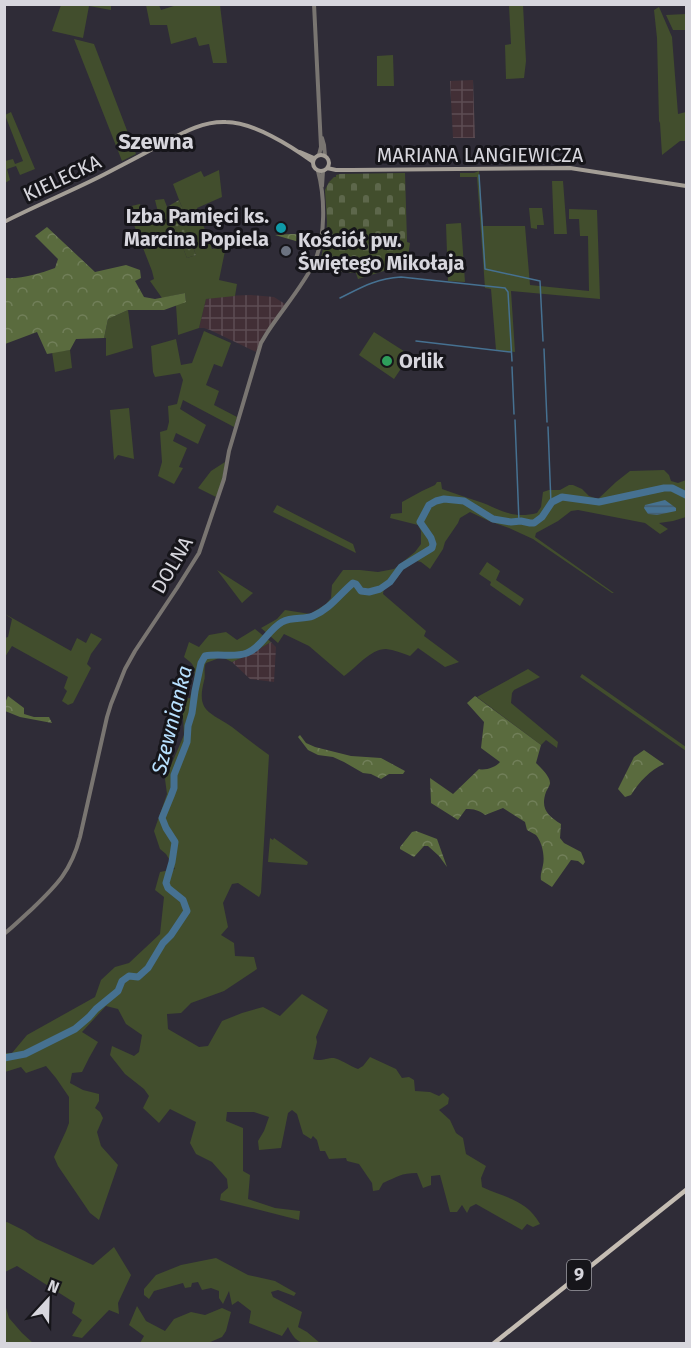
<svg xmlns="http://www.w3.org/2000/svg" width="691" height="1348" viewBox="0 0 691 1348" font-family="'Fira Sans',sans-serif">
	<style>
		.industrial { fill: url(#industrial-grid) }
		.grass { fill: #424e2d }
		.forest { fill: url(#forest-crowns) }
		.cemetery { fill: url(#cemetery-stones) }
		.park { fill: url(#park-dots) }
		.water { fill: url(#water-rules) }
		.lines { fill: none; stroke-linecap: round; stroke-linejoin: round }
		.stream { stroke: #467191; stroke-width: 1.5 }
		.river { stroke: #467191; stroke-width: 7 }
		.tertiary { stroke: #797571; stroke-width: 4 }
		.secondary { stroke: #a49e96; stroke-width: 4 }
		.primary { stroke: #c5bdb3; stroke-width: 4.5 }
		.culture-dot { fill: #0f9aa8; stroke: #16151a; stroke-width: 2 }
		.worship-dot { fill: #6b7280; stroke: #16151a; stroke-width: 2 }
		.leisure-dot { fill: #2e9e5b; stroke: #16151a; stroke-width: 2 }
		.labels { text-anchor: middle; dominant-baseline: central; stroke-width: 6; stroke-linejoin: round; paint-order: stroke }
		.shield { fill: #16151a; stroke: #9d9ca2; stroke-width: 1.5 }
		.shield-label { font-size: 18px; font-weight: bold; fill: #d7d6dd }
		.street-label { font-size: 20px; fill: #d7d6dd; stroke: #16151a }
		.poi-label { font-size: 20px; font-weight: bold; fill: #d7d6dd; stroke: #16151a; text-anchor: start }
		.water-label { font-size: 21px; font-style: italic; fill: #b8e1ff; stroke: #16151a }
		.quarter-label { font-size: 22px; font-weight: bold; fill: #d7d6dd; stroke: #16151a }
	</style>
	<defs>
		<pattern id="industrial-grid" width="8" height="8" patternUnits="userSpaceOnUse" patternTransform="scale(1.5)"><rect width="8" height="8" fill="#422f36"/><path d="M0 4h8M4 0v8" fill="none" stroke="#5d4c53"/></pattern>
		<pattern id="forest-crowns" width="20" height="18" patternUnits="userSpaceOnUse" patternTransform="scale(1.5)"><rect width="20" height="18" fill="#5a6b3e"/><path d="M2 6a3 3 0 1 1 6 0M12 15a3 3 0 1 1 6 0" fill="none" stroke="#717f59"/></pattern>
		<pattern id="cemetery-stones" width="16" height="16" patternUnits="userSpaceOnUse" patternTransform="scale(1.5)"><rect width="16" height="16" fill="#424e2d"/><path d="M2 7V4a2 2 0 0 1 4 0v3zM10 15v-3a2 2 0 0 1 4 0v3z" fill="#5d674b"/></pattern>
		<pattern id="park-dots" width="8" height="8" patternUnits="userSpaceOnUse" patternTransform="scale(1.5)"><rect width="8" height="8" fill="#424e2d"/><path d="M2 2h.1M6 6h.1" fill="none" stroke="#5d674b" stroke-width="1.8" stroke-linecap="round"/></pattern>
		<pattern id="water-rules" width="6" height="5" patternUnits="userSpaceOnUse" patternTransform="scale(1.5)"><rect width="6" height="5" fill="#467191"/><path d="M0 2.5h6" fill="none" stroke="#435b6d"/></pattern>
	</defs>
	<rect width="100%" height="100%" fill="#2f2c37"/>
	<path class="industrial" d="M473 80 475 138H453L450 81Z
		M251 295 274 297 285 304 262 337 256 352 210 330 204 328H199L206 299 221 296Z
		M271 642 276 647 274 682 250 679 232 662 252 653Z"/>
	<path class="grass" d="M61 5H111V10L89 6 83 38 52 31Z
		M146 5H159L161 10 177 5H220L227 63H213L209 44 199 46 196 37 171 44 167 25H150Z
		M509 5H523L526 61 524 78 506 79 505 45 511 44Z
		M659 7 672 37 678 114 686 112V141H680L662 155 660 123 659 121 657 38 654 10Z
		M686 14V30H673L666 15Z
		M74 39 94 44 136 154 122 161Z
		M393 55 394 86H377V56Z
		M11 112 35 169 20 175 16 166 7 169 10 180 5 183V161L13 159 15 164 23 161 5 115Z
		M219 170 222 197 197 208 212 249 226 246 219 280 237 284 235 296 206 299 199 328 178 335 176 305 186 301 185 293 162 298 150 281 154 279 152 271 127 207 140 204 144 215 158 212 155 200 164 199 187 258 196 255 179 212 183 210 173 184 201 171 204 177Z
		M479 171 483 226H525L530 285 589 291 588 236H580L579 219H569V209L597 210 600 299 511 291 515 352 496 350 491 289 485 288 477 177H460V173H474Z
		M552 181H563L567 234H554Z
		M529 208H542L544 225H537V229L531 228Z
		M461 223 465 282 448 281 446 224Z
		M128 310 133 348 106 356V338H104L108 319Z
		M204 331 231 343 222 367 214 364 206 385 219 391 214 405 237 417 234 427 183 400 180 409 206 425 198 444 176 433 173 441 187 448 179 467 183 468 174 484 158 476 162 462 160 432 167 430 169 422 168 406 177 404 183 380 180 373 155 377 153 372 151 346 176 339 181 365 192 363Z
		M374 332 410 355 394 379 359 355Z
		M70 350 72 368 55 372 52 352Z
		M129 408 134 459 118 455 114 460 110 410Z
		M225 462 222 482 216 497 198 488 211 471Z
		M664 470 669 475 671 481 678 483 686 480V517L673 521 659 523 668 529 660 534 645 523 578 510 571 511 558 521 536 533 535 537 614 593H612L533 539 509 528 489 521 470 512 460 518 458 523 445 542 443 549 430 569 421 562 417 561 403 568 398 577 384 588 383 594 426 631 424 636 459 662 445 667 418 648 410 656C402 653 394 650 386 649 370 649 356 668 344 676L309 646 284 634 278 643 261 628 277 619 285 610 310 614 326 604 331 598 332 585 343 570H360L378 572 394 569 415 552 421 544V531L418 525 390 518 391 514 402 513V502L422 491 435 485 437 482H441L442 489C455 494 469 498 483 503 503 511 514 519 537 513L541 507 543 492 549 490H560L569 485H573L582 489 589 496 598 499 616 482 630 471Z
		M277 505 353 544 356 553 273 512Z
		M487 562 500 571 496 580 524 599 520 606 490 585 491 582 479 574Z
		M217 570 253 593 242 603Z
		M5 614 71 651 77 638 86 643 91 633 102 639 91 654 87 664 91 668 73 703 68 705 62 701 67 691 64 688 68 677 12 646 5 657V638L8 637 12 619Z
		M255 629 271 642 252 653 232 662 222 657 206 663C203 669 206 675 204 681 196 712 210 712 232 727 244 736 256 746 269 755L261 893 259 897 238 883 232 884 223 903 228 927 221 935 234 943 235 956 254 957 257 969 224 991 191 1003 181 1013 167 1014 168 1029 199 1047 208 1046 222 1021 242 1013 263 1007 280 1016 302 994 328 1010 316 1037 317 1042 313 1059C321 1062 325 1058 334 1058 340 1059 350 1066 358 1069L363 1066 370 1057 396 1069 402 1078 409 1077 414 1080 415 1091 430 1092 439 1096 443 1093 449 1098 448 1104 439 1110 450 1120 456 1133 463 1138 466 1154 486 1166 481 1178 482 1187C505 1198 526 1199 540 1224L533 1227 527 1224 522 1230 476 1204 470 1207 467 1213 462 1205 457 1212H450L440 1175 431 1176V1185L423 1188 417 1173C401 1173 397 1177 383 1183L379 1190 373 1191 372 1183 359 1164 347 1161 346 1158 329 1159 325 1151H320L317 1140 313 1136 311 1139 303 1134 297 1114 292 1110 288 1113 281 1148 259 1150 258 1141 264 1131 269 1117 254 1112H227L226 1121 243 1128V1171L250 1175 248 1199 275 1208 300 1211 299 1220 220 1200 221 1194 228 1188 227 1179 212 1162 196 1154 190 1143 196 1122 170 1109 159 1123 143 1108 149 1096 144 1089 125 1074 110 1055 112 1046 134 1056 139 1052 142 1035 126 1024 118 1009 106 1006 82 1032 98 1042 89 1058 82 1072 72 1073 70 1083 83 1090 99 1094V1101L95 1108 100 1112 103 1118 97 1132 101 1146 118 1165 99 1220 90 1213 58 1166 54 1157 66 1131 69 1123V1097L56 1078 46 1066 26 1073 21 1067 5 1072V1053H12L27 1035 95 997 101 980 115 967 129 963 160 934 164 897 155 890 160 872 175 869 166 854 160 849 154 831 167 794 165 779 184 735 182 699 190 698C192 689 198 672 192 664 191 662 185 658 184 657L189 642 199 647 209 635 226 632 237 640Z
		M528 669 540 677 514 690 512 693 511 703 558 742 557 748 546 740 541 745 477 697Z
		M582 674 686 747V751L580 677Z
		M270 838 273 840 274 838 308 862 307 865 268 862Z
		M7 1222 25 1231 36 1239 93 1265 114 1247 131 1275 118 1303 119 1314 109 1310 82 1338 72 1336 82 1320 72 1313 75 1303 17 1266 5 1272 4 1223Z
		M216 1258 248 1275 275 1281 296 1293 294 1296 278 1290 271 1292 273 1297 302 1312 298 1327 307 1332 320 1343C302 1344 296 1344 288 1327L282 1336 249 1323 251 1311 238 1301 232 1305 229 1291 223 1304 219 1298V1291L211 1288 202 1290 198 1282 192 1283 191 1287 185 1288 183 1283 154 1291 149 1299 144 1295V1289L156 1275 181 1265Z
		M4 1301 9 1318 22 1333 33 1343H5Z
		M137 1306 146 1321 165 1331 174 1319 191 1312 205 1315 222 1308 231 1312 226 1331 222 1337 208 1343 194 1342 191 1344 140 1343 144 1336 129 1325Z"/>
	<path class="forest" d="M47 227 95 272 126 265 140 270 141 278 135 281 144 297 155 299 185 293 186 302 164 310H128L108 319 104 338 76 339 70 350 47 354 37 332 5 344V278C23 279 38 274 55 268L58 259 35 236Z
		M292 234 316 235 313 246 275 235Z
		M8 696 24 708V714L34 717H49L52 723 20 717 5 711V703Z
		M475 696 541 745 536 763C541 768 550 776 550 783 550 785 547 790 546 792 540 809 548 816 561 824L560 838 564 843 581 852 585 862 583 865 578 861 571 860 552 887 541 880C540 874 542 871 543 865 545 856 542 842 536 835 533 833 530 832 527 830L525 822 503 808 485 815C479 810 474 809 466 809L458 820 431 803 430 778 453 794 479 769C485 771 496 767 500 762L481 748 484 722 467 703Z
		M300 735 306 743 315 747 351 756 381 758 405 771 403 774H389L381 779 371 774 363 773 344 762 333 757 318 755 308 750 298 737Z
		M644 750 664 764C650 770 639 782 631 795L625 797 618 789 634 757Z
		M416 831 437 839 447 867 439 856 428 846H424L414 857 400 849V847L412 832Z"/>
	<path class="cemetery" d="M404 173H405L407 242 410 243 406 269 387 270 358 279 356 273 316 270 321 259 324 243 326 242 327 222 325 190 329 182 334 177H336V175L340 174Z"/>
	<path class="park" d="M179 200 183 210 180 213 196 255 187 258 167 207Z"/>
	<path class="water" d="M665 500 676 508V511L657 515 648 514 644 508 645 505Z"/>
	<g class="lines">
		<path class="stream" d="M479 175 485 269 540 281 543 341
			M340 298C362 287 375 279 401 277L505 288 508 292 512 361
			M416 341 511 352
			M544 349 547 422
			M512 367 514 414
			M515 420 519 522
			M548 427 551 504"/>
		<path class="river" d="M4 1058 25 1054 75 1029 89 1017 96 1009 118 991 122 981 129 976 138 977 148 968 163 943 171 935 187 911 183 900 168 888 166 883 172 862 175 842 166 828 162 818 171 796 174 788V775L187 742 188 726 192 713 195 691 201 663 205 656C219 653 234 658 247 653 262 647 268 630 282 622 293 616 303 620 313 616 330 609 340 594 353 583L356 584 361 591 369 592 380 589 390 582 401 567 432 548 433 544 431 538 420 522 429 505 436 501 444 499 464 501 493 519 511 522 521 521 530 523H534L542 517 552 502 562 497 599 502 664 488H672L686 495"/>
		<path class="tertiary" d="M314 4 321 147 319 155
			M322 138 324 145 325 156
			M322 186 323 171
			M4 934C14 926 23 917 33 908 57 885 71 871 80 837L107 717 111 704 125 669 135 651 177 588 199 553 224 479 229 451 261 343 267 333C281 311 303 286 314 263 326 237 325 197 318 171"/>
		<path class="secondary" d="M300 152 314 158
			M313 163a8 8 0 1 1 16 0a8 8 0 1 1-16 0Z
			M327 168 336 170H352L570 168 686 186
			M4 222C37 205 72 191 105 174 122 165 140 156 158 146 179 135 200 121 226 122 253 122 291 146 313 162"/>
		<path class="primary" d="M493 1344 686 1190"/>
	</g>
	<circle class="culture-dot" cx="281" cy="228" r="6"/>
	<circle class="worship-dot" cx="286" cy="251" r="6"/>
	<circle class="leisure-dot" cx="387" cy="361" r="6"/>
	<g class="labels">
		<rect class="shield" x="567" y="1260" width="24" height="30" rx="4.5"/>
		<g class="shield-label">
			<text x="579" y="1275">9</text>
		</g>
		<g class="street-label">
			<text x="480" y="155">MARIANA LANGIEWICZA</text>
			<text transform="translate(62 178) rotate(-25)">KIELECKA</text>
			<text transform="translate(172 565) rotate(-60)">DOLNA</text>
		</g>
		<g class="poi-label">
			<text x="269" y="216" text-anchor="end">Izba Pamięci ks.<tspan x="269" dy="23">Marcina Popiela</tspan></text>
			<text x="298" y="240">Kościół pw.<tspan x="298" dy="23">Świętego Mikołaja</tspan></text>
			<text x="399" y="361">Orlik</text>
		</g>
		<g class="water-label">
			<text transform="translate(172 720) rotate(-76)">Szewnianka</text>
		</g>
		<g class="quarter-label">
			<text x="156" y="141">Szewna</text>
		</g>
	</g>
	<rect width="691" height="1348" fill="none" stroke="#d7d6dd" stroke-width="12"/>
	<g transform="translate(48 1300) rotate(22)" stroke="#16151a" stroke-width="4.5" paint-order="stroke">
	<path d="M0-4.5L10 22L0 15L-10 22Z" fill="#d7d6dd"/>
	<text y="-9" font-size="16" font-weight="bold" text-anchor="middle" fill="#d7d6dd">N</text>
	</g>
</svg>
